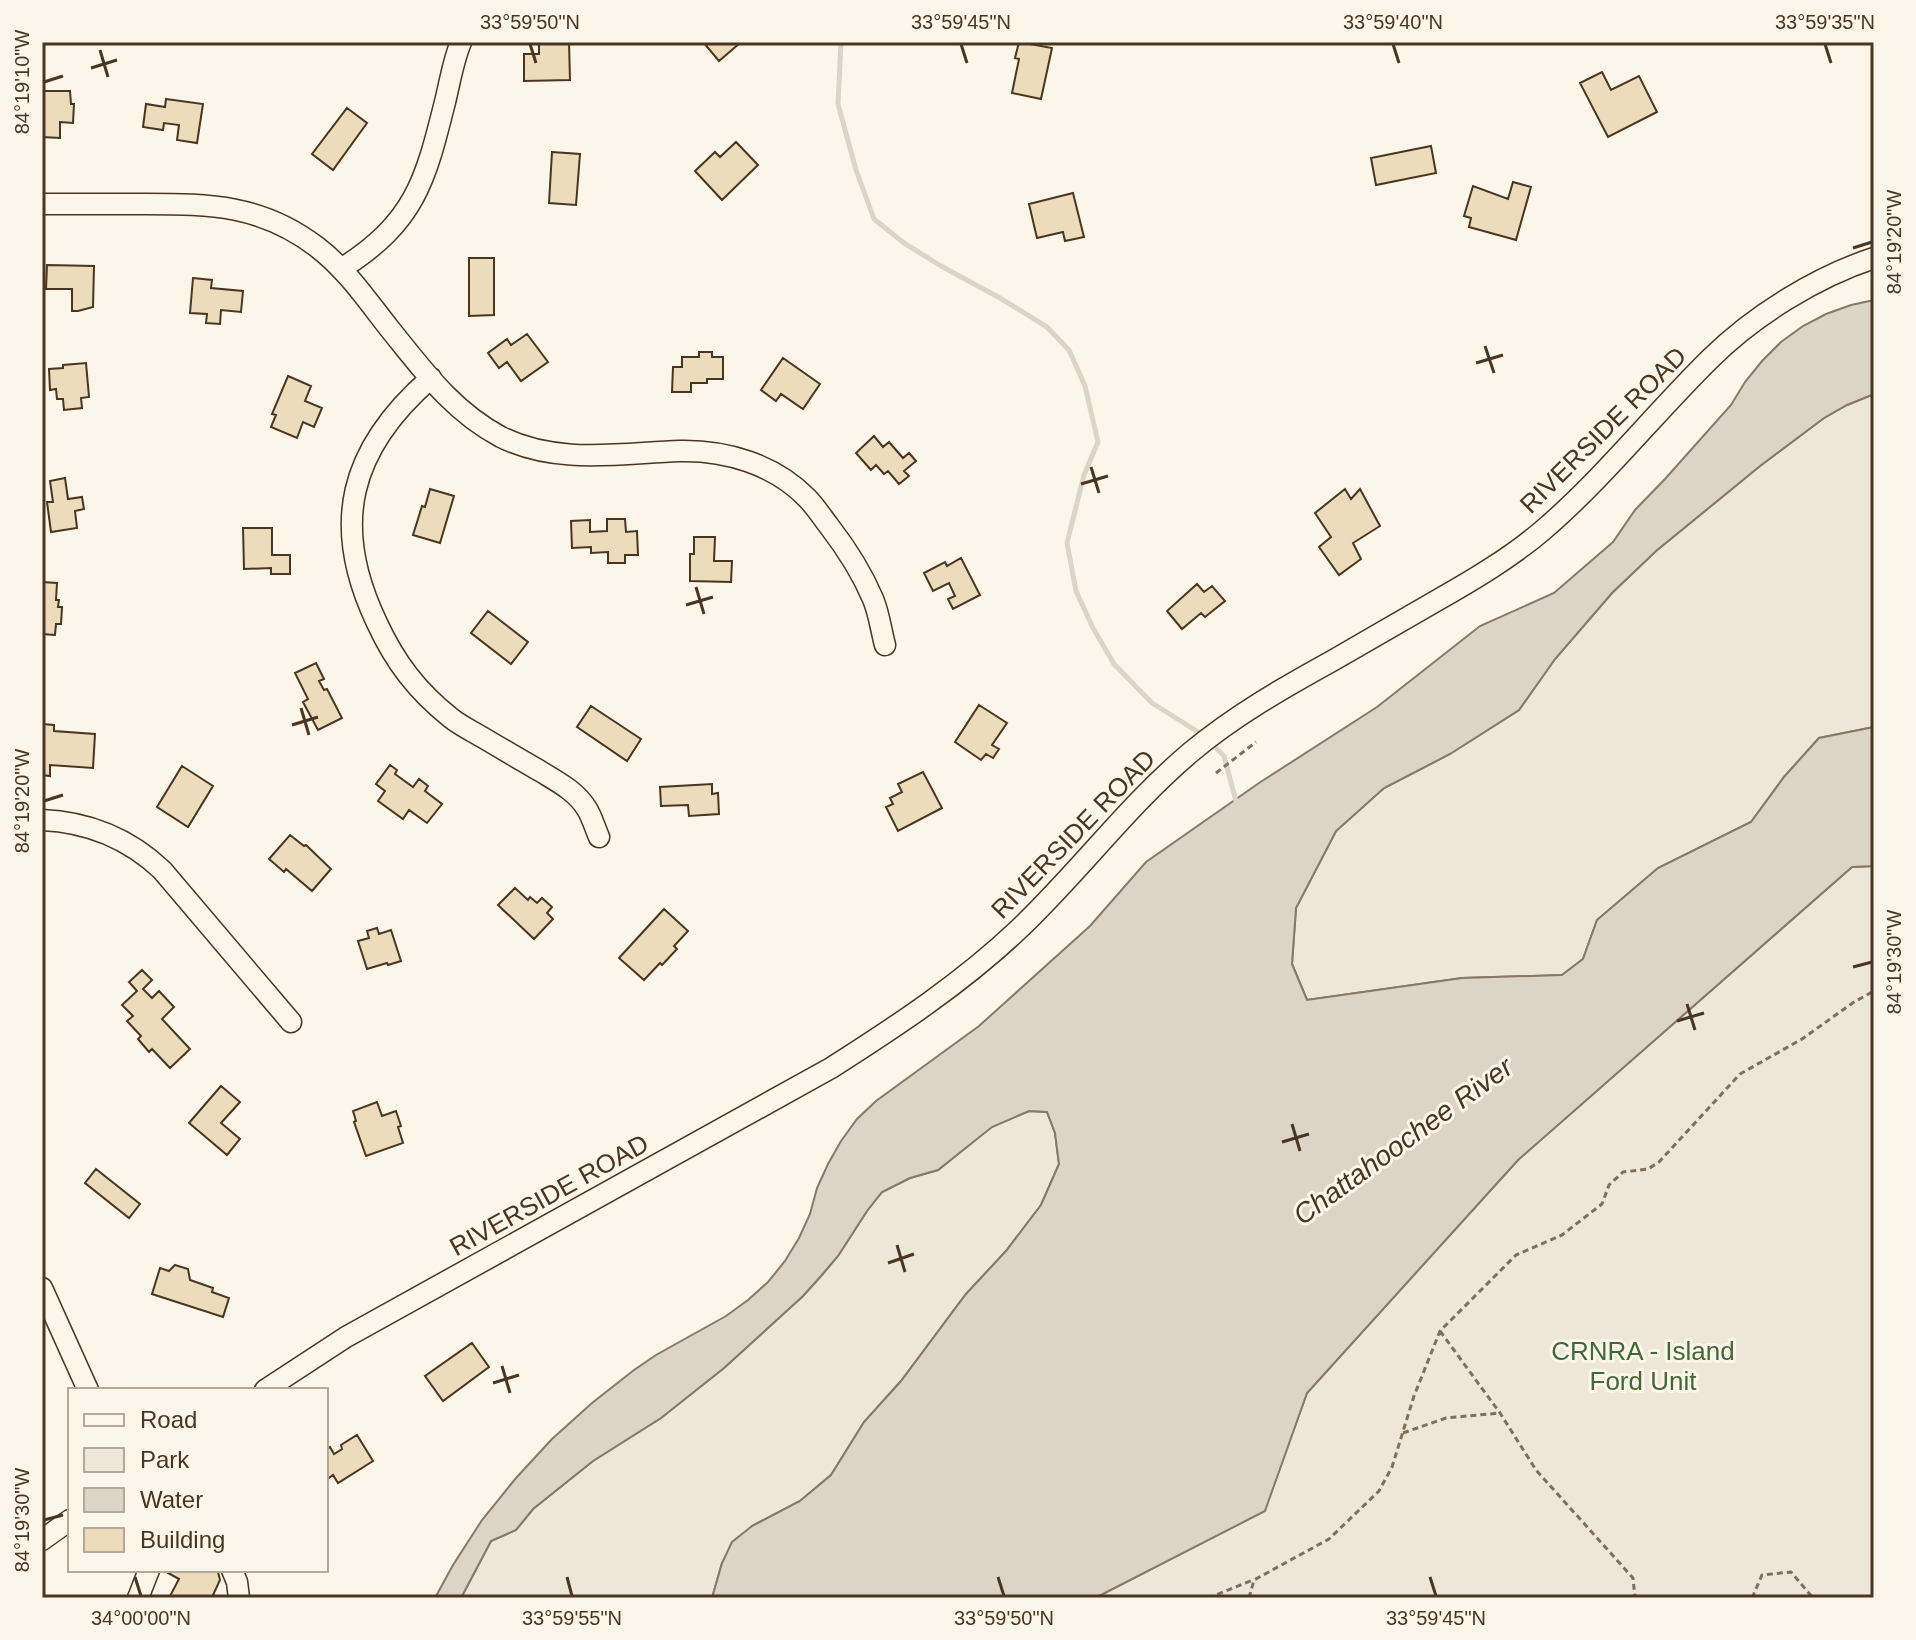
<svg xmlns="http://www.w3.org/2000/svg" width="1916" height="1640" viewBox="0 0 1916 1640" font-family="Arial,sans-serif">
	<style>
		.green { fill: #ede6d9; stroke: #887966; stroke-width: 2 }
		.water { fill: #dcd4c6; stroke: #887966; stroke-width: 2 }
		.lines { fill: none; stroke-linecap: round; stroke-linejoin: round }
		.stream { stroke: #dcd4c6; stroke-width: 5 }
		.building { fill: #ecdcbc; stroke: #4a3520; stroke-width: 2 }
		.minor-casing { stroke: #4a3520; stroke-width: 23 }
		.path { stroke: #7f6f5c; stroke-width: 3; stroke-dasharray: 6 4; stroke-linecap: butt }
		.minor { stroke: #fbf6e9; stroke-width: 20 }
		.ticks { fill: none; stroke: #4a3520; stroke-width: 3 }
		.labels { text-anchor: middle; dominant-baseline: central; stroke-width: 6; stroke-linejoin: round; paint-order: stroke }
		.street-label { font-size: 26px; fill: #4a3520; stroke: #fbf6e9 }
		.park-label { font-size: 26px; fill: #436837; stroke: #fbf6e9 }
		.water-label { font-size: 28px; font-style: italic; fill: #4a3520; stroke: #fbf6e9 }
		.neatline { fill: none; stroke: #4a3520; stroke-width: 3 }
		.ticks-label { font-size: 20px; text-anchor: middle; fill: #4a3520 }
	</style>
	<rect width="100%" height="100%" fill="#fbf6e9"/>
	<path class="green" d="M1874 394V727L1819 738 1784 777 1751 822 1658 868 1597 920 1583 959 1562 975 1462 978 1307 1000 1292 964 1296 908 1336 831 1384 788 1450 754 1519 710 1555 659 1612 593 1656 551 1760 466 1824 418 1847 405Z
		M1874 866V1598H1095L1264 1511 1307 1393 1518 1160 1852 867Z
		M1029 1111 1047 1112 1055 1133 1059 1164 1041 1205 1006 1251 966 1294 901 1381 864 1422 831 1475 800 1501 752 1526 722 1563 712 1598H461L491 1541 516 1530 533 1509 593 1461 661 1418 724 1368 803 1296 821 1276 838 1256 867 1211 882 1192 910 1178 938 1170 991 1127Z"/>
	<path class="water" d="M1874 300V394L1847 405 1824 418 1760 466 1656 551 1612 593 1555 659 1519 710 1450 754 1384 788 1336 831 1296 908 1292 964 1307 1000 1462 978 1562 975 1583 959 1597 920 1658 868 1751 822 1784 777 1819 738 1874 727V866L1852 867 1518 1160 1307 1393 1265 1511 1095 1598H712L722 1563 732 1542 752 1526 800 1501 831 1475 864 1422 901 1381 966 1294 1006 1251 1041 1205 1059 1164 1055 1133 1047 1112 1029 1111 992 1127 938 1170 910 1178 882 1192 867 1211 838 1256 821 1276 803 1296 724 1368 661 1418 593 1461 533 1509 516 1530 491 1541 461 1598H435L453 1565 482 1520 516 1478 552 1439 592 1403 634 1370 656 1355 726 1316 748 1300 768 1282 785 1261 799 1238 810 1214 817 1188 828 1164 841 1141 857 1119 876 1101 979 1026 1090 926 1146 862 1259 783 1377 707 1480 626 1554 593 1613 542 1635 510 1665 479 1731 405 1745 382 1762 361 1781 342 1803 326 1826 314 1851 305Z"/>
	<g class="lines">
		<path class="stream" d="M841 42 838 104 856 170 874 219 904 243 941 266 1000 298 1047 327 1069 350 1085 386 1098 442 1084 475 1067 543 1076 591 1093 628 1114 664 1152 703 1203 735
			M1210 742 1224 756 1237 805"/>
	</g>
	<path class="building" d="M539 42H569L570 80 524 81V54H539Z
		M703 42H739L740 43 719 61Z
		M1019 42 1052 48 1041 99 1012 93 1019 59 1015 58Z
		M1602 72 1611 90 1639 76 1657 112 1608 137 1580 83Z
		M42 91H70L71 104H74L73 123 60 122V138L42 137Z
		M166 99 203 104 197 143 177 140 179 125 164 123 163 130 143 127 146 104 165 107Z
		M347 108 367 123 333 170 312 154Z
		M736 142 758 165 722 200 695 171 715 152 720 157Z
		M1431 146 1436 173 1376 185 1371 158Z
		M552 152 580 154 576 205 549 203Z
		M1513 182 1531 187 1516 240 1469 227 1471 218 1464 216 1473 186 1508 199Z
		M1073 193 1084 237 1065 241 1063 232 1037 238 1029 204Z
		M469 258H494V315L469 316Z
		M47 265 94 266 93 307 78 311H72V289H46Z
		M193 278 212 280 211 288 243 291 241 312 221 310 220 324 206 323 207 314 190 313Z
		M527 334 548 362 521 381 507 362 499 368 488 353 507 339 511 345Z
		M699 352H712V357H723V379H707V383H691V392H672L673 367H682V357H699Z
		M783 358 820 384 803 409 781 394 776 401 761 390Z
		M86 363 89 397 81 398 82 408 64 410 63 399H57L56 389 50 390 49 369 63 368V365Z
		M288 376 311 386 305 401 322 408 314 427 303 422 297 438 271 427 276 415 272 414Z
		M874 436 883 447 889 442 903 458 909 453 916 461 904 471 909 476 899 484 888 471 884 474 876 465 871 470 856 453Z
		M65 478 68 499 82 497 84 509 75 511 77 528 51 532 47 502H53L50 481Z
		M430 489 454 496 440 543 413 535 422 506 425 507Z
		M1345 489 1351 499 1360 489 1380 526 1353 543 1361 559 1339 575 1319 547 1331 537 1315 513Z
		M607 519H625L626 532 637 531 638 555H625V563H608V552L591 553V547L572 548 571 521 590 520V532L607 531Z
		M243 528H272V555H290V574H271V568L244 569Z
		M694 537H715L714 561H732L731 582 690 581V554H694Z
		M961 558 980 595 953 609 948 599 955 596 949 583 933 591 924 573 945 562 947 566Z
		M42 582 57 583 56 600H59L58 607H62L61 624H56L55 635 42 634Z
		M1197 584 1204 592 1212 586 1225 601 1205 617 1201 613 1182 629 1167 611Z
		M488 611 528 642 511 664 471 633Z
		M316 663 324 679 319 681 324 690 327 689 342 718 318 730 303 702 308 699 295 673Z
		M979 705 1007 723 992 745 999 749 993 758 986 754 981 760 955 742Z
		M591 706 641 739 627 761 577 727Z
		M42 724 54 725V731L95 734 93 768 50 765V776L42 775Z
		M390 765 397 770 395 774 413 787 419 779 428 786 425 791 442 804 427 823 409 810 403 819 378 801 385 791 376 784Z
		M182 766 213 786 188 827 157 807Z
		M923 772 942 808 898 831 886 807 893 804 890 798 902 792 898 784Z
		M712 784V794L718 793 719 814 689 816 688 805 661 806 660 787Z
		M290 835 304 846 306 845 331 869 312 891 286 869 284 872 269 859Z
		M515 888 528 900 530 897 537 903 542 898 552 907 547 913 553 919 534 939 498 905Z
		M664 909 688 931 674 946 677 949 662 965 660 963 644 980 619 958Z
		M377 928 379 934 391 930 401 961 388 965 387 963 367 969 358 941 369 938 367 931Z
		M142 970 152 980 143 989 152 998 159 991 174 1007 162 1019 190 1049 170 1068 152 1049 149 1052 138 1039 141 1036 127 1021 133 1016 122 1005 137 991 129 982Z
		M221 1086 240 1102 221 1123 240 1139 227 1155 189 1123Z
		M377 1102 382 1116 396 1111 401 1126 398 1127 403 1143 366 1156 354 1122 356 1121 353 1111Z
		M96 1169 140 1204 129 1218 85 1183Z
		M175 1265 188 1269 190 1280 213 1288 212 1292 229 1298 223 1317 152 1294 160 1268 169 1271Z
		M472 1343 489 1367 443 1401 425 1376Z
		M357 1435 373 1461 338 1483 333 1475 326 1480V1450L330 1447 334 1454 342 1449 341 1445Z
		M169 1570H214L218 1572 220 1580 213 1595 219 1598H169L179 1579 168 1573Z"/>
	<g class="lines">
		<defs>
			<path id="minor" d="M42 204C76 204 111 204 145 204 211 204 262 205 317 247 346 269 367 300 389 328 423 370 452 411 501 437 557 465 620 453 680 451 725 450 774 464 807 498 815 506 822 517 829 526 846 548 862 573 873 599 879 613 881 630 885 645
				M341 269C415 222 425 182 445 102 450 82 453 61 461 42
				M431 378C349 449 330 525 377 623 395 662 417 691 451 718 461 726 472 731 482 737 502 749 521 760 540 771 558 782 576 791 587 809 592 817 595 828 599 837
				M42 820C89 822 128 838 162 870L291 1022
				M42 1288 88 1390
				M265 1390 346 1337 831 1068C897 1026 962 983 1019 929 1079 872 1128 805 1191 752 1234 716 1283 688 1332 661 1367 641 1401 621 1436 601 1473 580 1510 558 1542 531 1603 479 1653 415 1710 359 1753 316 1816 277 1874 258
				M42 1540 70 1520
				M232 1570 237 1582 239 1598
				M138 1598 149 1570"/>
		</defs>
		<use href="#minor" class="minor-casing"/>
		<path class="path" d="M1216 773 1256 742
			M1440 1331 1500 1413 1536 1470 1633 1578 1635 1598
			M1403 1433 1446 1418 1500 1413
			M1208 1598 1253 1580
			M1249 1598 1254 1580 1329 1539 1379 1491 1392 1467 1414 1396 1440 1331 1516 1255 1562 1235 1602 1204 1609 1185 1623 1172 1648 1169 1659 1162 1740 1074 1802 1039 1854 1002 1874 991
			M1752 1598 1762 1575 1791 1572 1813 1598"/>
		<use href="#minor" class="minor"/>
	</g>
	<path class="ticks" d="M530 44 536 63M961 44 967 63M1393 44 1399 63M1825 44 1831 63M100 50 108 77M91 68 117 60M44 82 63 76M1853 248 1872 242M1485 346 1494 373M1476 363 1503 355M1091 467 1099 493M1081 484 1108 476M696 587 704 614M686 605 713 597M301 708 309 735M292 725 318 717M44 801 63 795M1853 967 1872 962M1687 1004 1695 1030M1677 1021 1704 1013M1292 1124 1300 1151M1282 1142 1309 1134M897 1245 905 1272M888 1263 914 1254M502 1366 510 1393M493 1383 519 1375M44 1520 63 1515M135 1577 141 1596M567 1577 572 1596M998 1577 1004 1596M1430 1577 1436 1596"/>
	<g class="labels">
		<g class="street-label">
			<text transform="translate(1603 430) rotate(-45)">RIVERSIDE ROAD</text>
			<text transform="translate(1073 834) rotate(-46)">RIVERSIDE ROAD</text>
			<text transform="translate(549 1195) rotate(-29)">RIVERSIDE ROAD</text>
		</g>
		<g class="park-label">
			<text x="1643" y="1351">CRNRA - Island<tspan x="1643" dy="30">Ford Unit</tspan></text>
		</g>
		<g class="water-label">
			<text transform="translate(1403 1141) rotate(-36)">Chattahoochee River</text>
		</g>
	</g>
	<rect width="1916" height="1640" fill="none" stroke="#fbf6e9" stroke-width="88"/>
	<rect x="68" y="1388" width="260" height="184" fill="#fbf6e9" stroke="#b4a999" stroke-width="2"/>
	<rect x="84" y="1414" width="40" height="12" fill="#fbf6e9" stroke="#b4a999" stroke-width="2"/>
	<text x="140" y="1428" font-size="24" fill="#4a3520">Road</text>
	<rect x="84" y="1448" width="40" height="24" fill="#ede6d9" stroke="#b4a999" stroke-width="2"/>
	<text x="140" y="1468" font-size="24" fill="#4a3520">Park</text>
	<rect x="84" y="1488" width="40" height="24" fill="#dcd4c6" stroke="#b4a999" stroke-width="2"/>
	<text x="140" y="1508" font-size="24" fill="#4a3520">Water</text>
	<rect x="84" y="1528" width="40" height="24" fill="#ecdcbc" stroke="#b4a999" stroke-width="2"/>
	<text x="140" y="1548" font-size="24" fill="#4a3520">Building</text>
	<rect x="44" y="44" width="1828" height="1552" class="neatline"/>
	<g class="ticks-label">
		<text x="530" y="29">33°59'50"N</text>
		<text x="961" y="29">33°59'45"N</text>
		<text x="1393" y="29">33°59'40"N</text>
		<text x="1825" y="29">33°59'35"N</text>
		<text transform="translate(22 82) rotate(-90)" y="7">84°19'10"W</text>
		<text transform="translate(1894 242) rotate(-90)" y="7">84°19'20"W</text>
		<text transform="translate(22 801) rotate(-90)" y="7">84°19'20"W</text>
		<text transform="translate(1894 962) rotate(-90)" y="7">84°19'30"W</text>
		<text transform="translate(22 1520) rotate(-90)" y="7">84°19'30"W</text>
		<text x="141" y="1625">34°00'00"N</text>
		<text x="572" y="1625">33°59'55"N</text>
		<text x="1004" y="1625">33°59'50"N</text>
		<text x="1436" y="1625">33°59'45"N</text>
	</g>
</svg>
